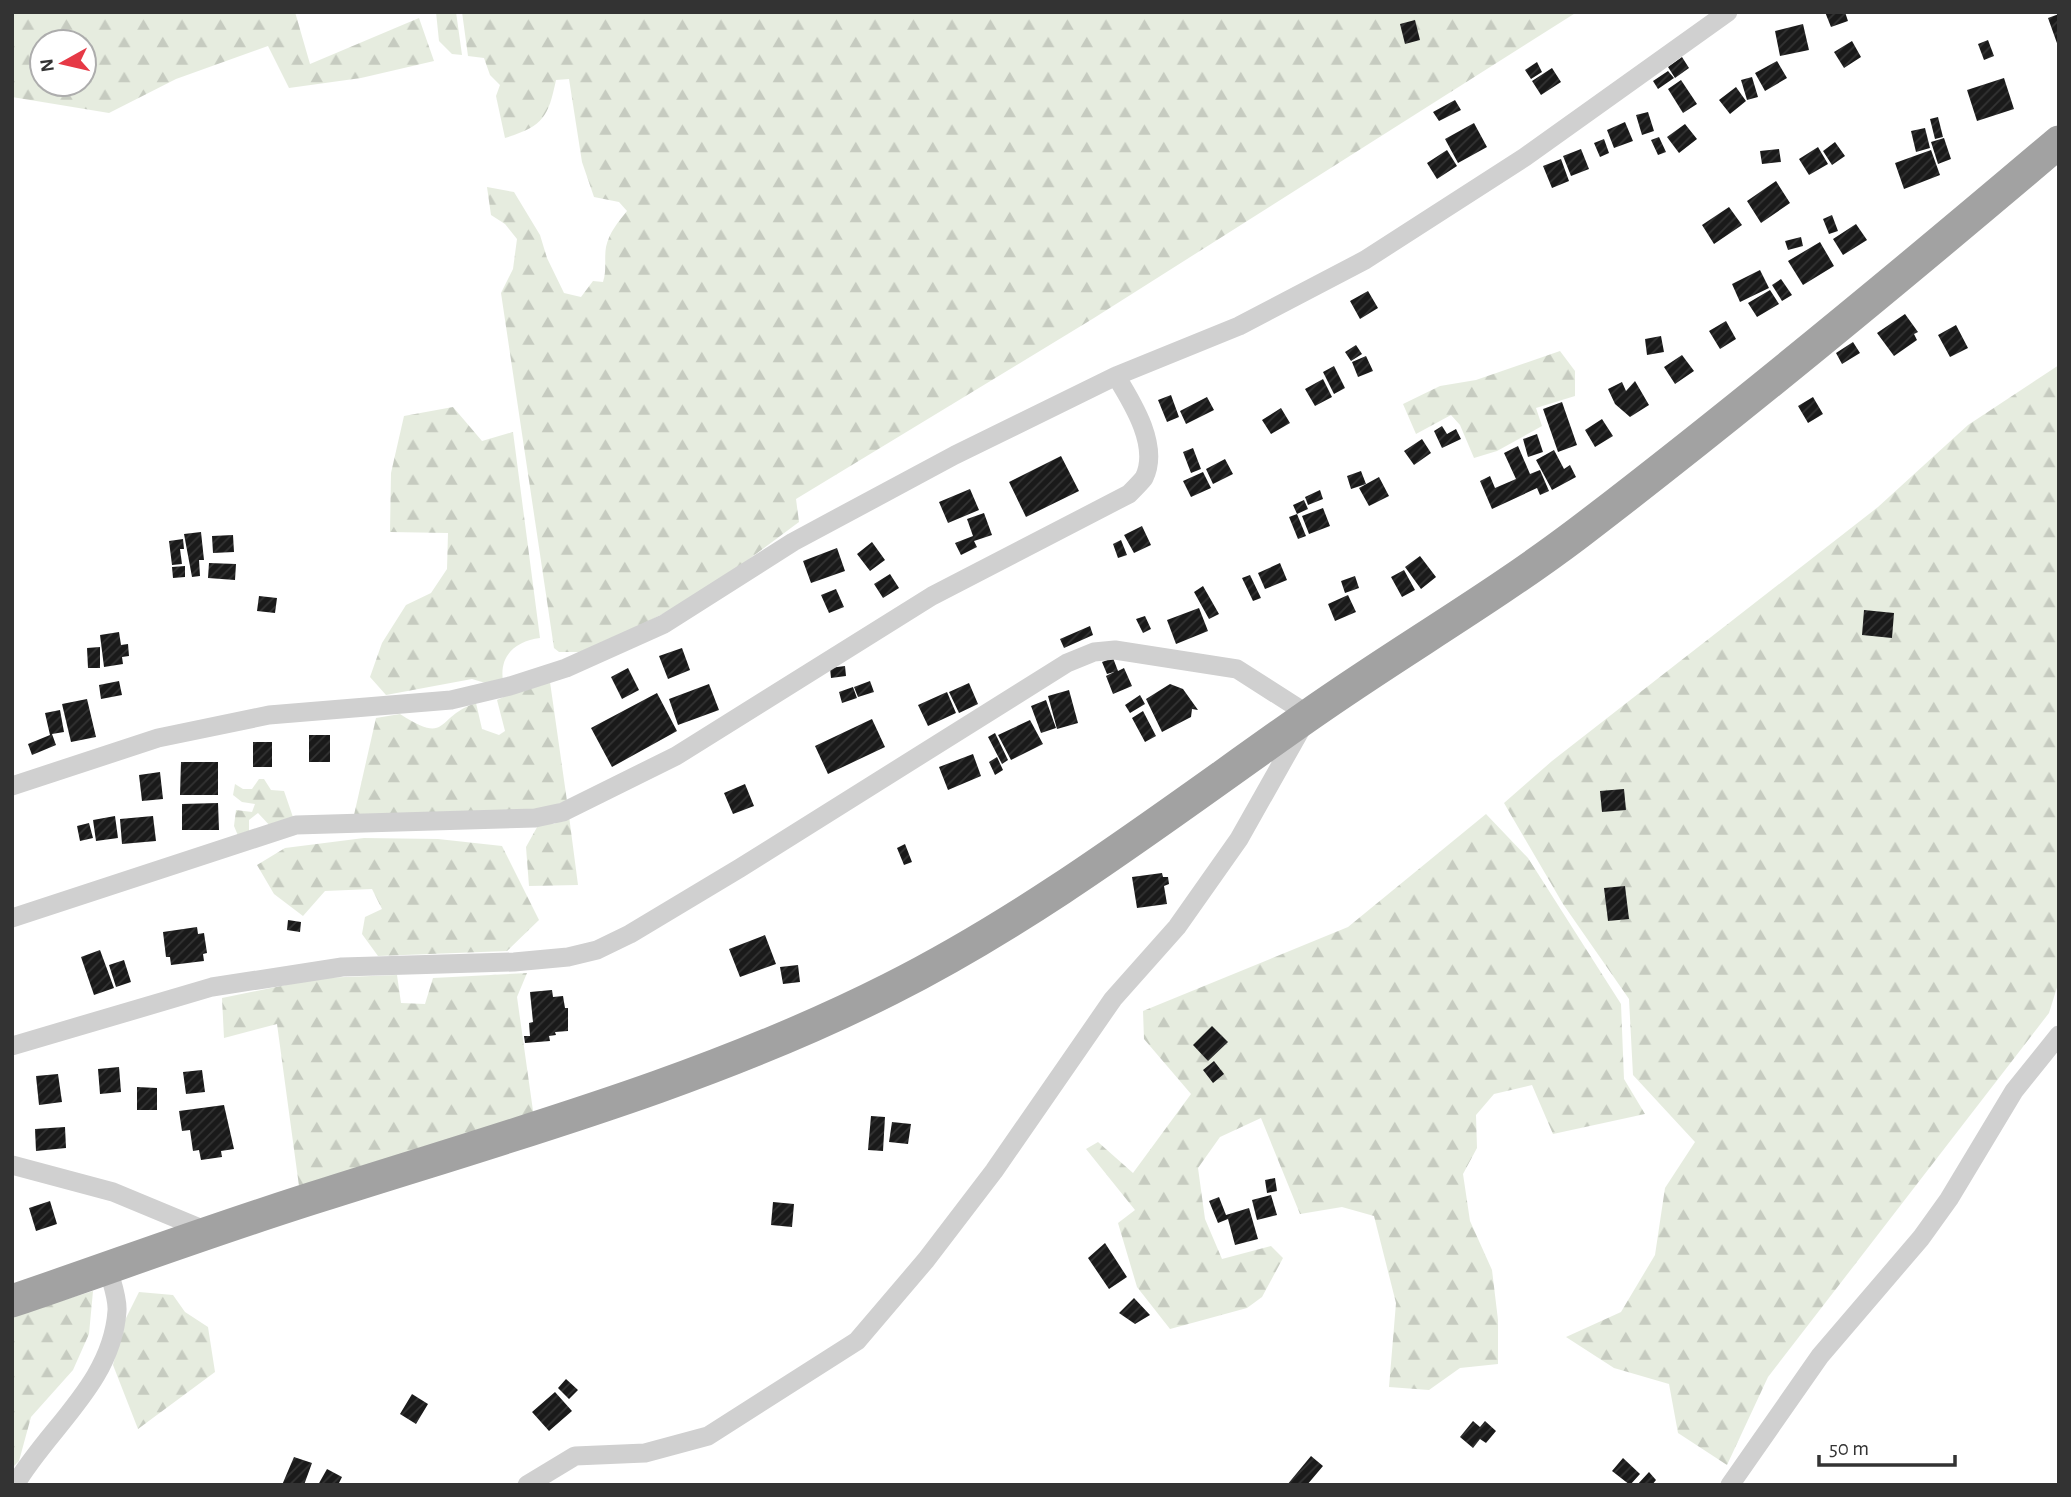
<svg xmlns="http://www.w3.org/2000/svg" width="2071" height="1497" viewBox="0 0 2071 1497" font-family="'Alegreya Sans',sans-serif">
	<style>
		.forest { fill: url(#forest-firs); fill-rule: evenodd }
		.building { fill: url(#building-hatch) }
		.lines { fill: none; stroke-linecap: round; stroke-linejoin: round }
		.minor { stroke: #d0d0d0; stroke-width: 19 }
		.trunk { stroke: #a2a2a2; stroke-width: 33 }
	</style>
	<defs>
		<pattern id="forest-firs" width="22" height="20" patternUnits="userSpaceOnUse" patternTransform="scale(1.75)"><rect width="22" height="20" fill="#e6ecdf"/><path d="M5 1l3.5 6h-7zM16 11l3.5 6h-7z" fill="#c6cbc0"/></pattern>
		<pattern id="building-hatch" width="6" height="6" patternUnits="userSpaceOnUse" patternTransform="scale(1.75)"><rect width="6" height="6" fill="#1a1a1a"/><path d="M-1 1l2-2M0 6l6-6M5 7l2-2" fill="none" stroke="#333"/></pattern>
	</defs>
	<rect width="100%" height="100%" fill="#fff"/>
	<path class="forest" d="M12 12H295L310 64 419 18 434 61 361 78 289 88 268 46 176 79 109 113 12 97ZM42 42H84V84H42Z
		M436 12H456L462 55 452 54 439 41Z
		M462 12H1577L1094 318 796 499 799 522 699 596 586 652H559L554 648 501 293 513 269 517 239 505 224 491 215 487 187 514 192 540 235 547 258 564 293 581 297 593 281 603 282C607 270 604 259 606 247 609 233 618 222 627 211L619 202 594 197 582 162 569 79 556 80C548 118 543 126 505 138L496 96 500 85 490 75 484 58 468 56Z
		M1560 351 1575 371V396L1536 408 1542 426 1497 451 1474 458 1460 425 1451 415 1416 434 1403 404 1440 386 1476 380Z
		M2059 365V981L2049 1013 1768 1377 1727 1465 1678 1433 1669 1384 1614 1368 1566 1337 1621 1312 1655 1255 1665 1188 1695 1142 1633 1075 1629 999 1563 904 1504 803 1552 761 1878 507 1968 425Z
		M453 407 482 441 513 432 540 638C516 641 499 655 503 681L492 685 472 679 386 695 370 677 382 643 406 605 431 593 447 569 448 533 390 532 391 473 404 416Z
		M550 682 567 801 525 814 354 815 376 718 400 714C450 746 434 717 476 703L482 729 499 735 505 731 497 700 519 690Z
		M259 779H264L271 790 284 791 294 820 272 828 258 813 249 820V833L239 838 234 826 236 810 252 812 255 804 242 802 233 795 235 784 243 789H252Z
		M1486 814 1528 858 1621 1004 1624 1079 1645 1114 1553 1134 1532 1085 1494 1094 1476 1115 1477 1148 1463 1174 1470 1221 1492 1270 1498 1320V1364L1460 1368 1429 1390 1389 1387 1396 1303 1374 1216 1342 1207 1300 1214 1261 1118 1220 1137 1198 1168 1205 1219 1222 1259 1271 1246 1283 1258 1262 1297 1247 1308 1170 1329 1137 1287 1118 1223 1135 1210 1086 1149 1098 1142 1133 1173 1191 1094 1144 1039 1143 1011 1348 927Z
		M569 816 578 885 529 886 526 847 541 820 554 824Z
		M364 838 438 839 502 846 539 920 507 951 378 956 362 934 365 917 382 909 372 889 325 891 303 916 274 894 257 865 285 848Z
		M527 973 517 997 534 1118 299 1186 277 1024 224 1038 222 998 320 978 397 975 401 1003 425 1004 433 978Z
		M93 1291 89 1334 73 1370 31 1417 19 1461 12 1468V1316Z
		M139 1292 173 1295 185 1312 208 1327 215 1372 138 1429 113 1365 124 1322Z"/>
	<path class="building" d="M1825 12H1845L1848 21 1831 27Z
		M2059 14V46H2058L2048 18Z
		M1415 20 1420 40 1405 44 1400 24Z
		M1803 24 1809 50 1780 56 1775 31Z
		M1988 40 1994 56 1984 60 1978 44Z
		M1852 41 1861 57 1844 68 1834 52Z
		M1682 57 1689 68 1675 78 1668 67Z
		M1777 61 1787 78 1765 91 1755 73Z
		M1537 62 1542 72 1531 79 1525 70Z
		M1552 68 1561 82 1541 95 1532 81Z
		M1668 71 1674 78 1658 89 1653 81Z
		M1752 77 1758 97 1747 100 1741 80Z
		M2004 78 2014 109 1977 121 1967 90Z
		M1681 80 1697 104 1683 113 1668 89Z
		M1736 87 1746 101 1730 114 1719 100Z
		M1455 100 1461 110 1439 121 1433 112Z
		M1648 112 1654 131 1642 135 1636 115Z
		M1938 117 1943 137 1935 139 1930 119Z
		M1625 122 1633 141 1614 148 1607 130Z
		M1474 123 1487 147 1458 163 1445 139Z
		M1685 124 1697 139 1679 153 1667 137Z
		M1925 128 1930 148 1916 152 1911 131Z
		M1659 137 1666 152 1658 155 1651 140Z
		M1944 138 1951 159 1938 164 1931 142Z
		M1604 139 1609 153 1600 157 1594 143Z
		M1835 142 1845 156 1832 165 1823 151Z
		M1818 147 1828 164 1809 175 1799 159Z
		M1581 149 1589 169 1571 176 1563 156Z
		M1779 149 1781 162 1762 164 1760 151Z
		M1447 150 1457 166 1437 179 1427 163Z
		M1931 150 1940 175 1904 189 1895 163Z
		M1561 159 1569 181 1552 188 1543 166Z
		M1776 181 1790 203 1761 223 1747 201Z
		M1729 207 1742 225 1714 244 1702 225Z
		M1832 215 1838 231 1829 234 1823 219Z
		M1856 224 1867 240 1843 255 1833 239Z
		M1801 237 1803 246 1788 250 1785 241Z
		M1820 242 1834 266 1803 285 1788 261Z
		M1760 270 1769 288 1740 302 1732 284Z
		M1781 279 1792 295 1782 301 1772 285Z
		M1770 290 1779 304 1757 317 1748 303Z
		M1368 291 1378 308 1360 319 1350 301Z
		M1905 314 1918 332 1914 334 1917 340 1894 356 1877 333Z
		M1726 321 1736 339 1720 349 1709 331Z
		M1956 325 1968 348 1950 357 1938 335Z
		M1661 336 1664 352 1647 355 1645 339Z
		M1853 342 1860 353 1842 364 1836 353Z
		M1356 345 1362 354 1351 361 1345 352Z
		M1682 355 1694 371 1675 384 1664 367Z
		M1366 356 1373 371 1358 377 1352 362Z
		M1334 366 1345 388 1334 394 1323 372Z
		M1323 379 1332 397 1315 406 1305 389Z
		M1635 381 1649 405 1630 417 1615 404 1608 389 1622 382 1626 391Z
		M1171 395 1179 417 1167 422 1158 400Z
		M1207 397 1214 410 1186 424 1180 411Z
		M1813 397 1823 414 1808 423 1798 406Z
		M1562 402 1577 445 1558 452 1543 409Z
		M1281 408 1290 423 1271 434 1262 420Z
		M1602 419 1613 436 1595 447 1585 430Z
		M1442 426 1447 434 1456 429 1461 439 1442 448 1434 431Z
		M1537 434 1543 452 1528 457 1523 439Z
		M1422 439 1431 453 1414 465 1404 451Z
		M1518 446 1530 474 1540 470 1549 491 1540 495 1537 488 1492 509 1480 481 1490 476 1495 488 1516 479 1504 453Z
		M1193 448 1201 469 1191 473 1183 452Z
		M1554 450 1564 469 1570 465 1576 477 1552 490 1536 460Z
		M1061 456 1079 491 1026 517 1009 482Z
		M1225 459 1233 474 1213 484 1206 469Z
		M1361 471 1366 484 1351 489 1347 476Z
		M1203 472 1211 488 1191 497 1183 481Z
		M1379 477 1389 496 1369 506 1359 488Z
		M970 489 979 510 948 523 939 502Z
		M1320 490 1323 499 1308 505 1305 497Z
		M1304 500 1308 509 1297 514 1306 536 1298 539 1289 517 1297 514 1293 505Z
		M1323 508 1330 526 1309 534 1302 516Z
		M984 513 992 535 974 541 977 547 961 555 955 543 973 536 967 519Z
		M1142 526 1151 545 1134 553 1124 535Z
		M201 532 204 560H199L200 576 192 577 184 534Z
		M233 535 234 552 213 553 212 536Z
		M183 539 184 549H180L182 564 172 565 169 541Z
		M1121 540 1127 555 1118 558 1113 544Z
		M872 542 885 560 870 571 857 554Z
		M837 548 845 571 811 583 803 561Z
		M1420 556 1436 577 1421 589 1405 567Z
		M209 563 236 564 235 580 208 578Z
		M1280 563 1287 580 1265 589 1258 573Z
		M185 566V577L173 578 172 567Z
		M1404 570 1415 590 1402 597 1391 577Z
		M890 574 899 588 883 598 874 584Z
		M1250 575 1261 598 1253 601 1242 578Z
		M1355 576 1359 588 1345 593 1341 581Z
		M1203 586 1219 614 1209 619 1194 592Z
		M836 589 844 607 829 613 821 595Z
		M1348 595 1356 612 1335 621 1328 604Z
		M259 596 277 598 275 613 257 611Z
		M1199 608 1208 631 1176 644 1167 620Z
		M1864 610 1894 613 1892 638 1862 635Z
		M1145 616 1151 629 1143 633 1136 619Z
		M1090 626 1093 635 1064 648 1060 639Z
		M119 632 121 645 128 644 129 656 122 657 123 664 104 667 100 635Z
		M100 647V668H88L87 648Z
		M682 648 690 670 668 679 659 656Z
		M1113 658 1118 671 1124 668 1132 686 1113 694 1106 676 1114 672 1107 674 1102 662Z
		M845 666 846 676 831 678 830 668Z
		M628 668 639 690 622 699 611 677Z
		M119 681 122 695 101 699 99 685Z
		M870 681 874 692 858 697 854 687Z
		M969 683 978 704 959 713 949 692Z
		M709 684 719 710 678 725 669 699Z
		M1170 684 1183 689 1198 710 1192 709 1191 717 1162 732 1146 699Z
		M853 687 857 698 842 703 839 692Z
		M1069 690 1078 723 1057 729 1048 696Z
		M947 692 956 713 928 726 918 705Z
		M657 693 677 731 612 767 591 728Z
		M1140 695 1145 704 1130 713 1125 705Z
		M87 699 96 737 71 742 62 704Z
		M1046 700 1056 728 1041 733 1031 706Z
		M60 710 64 732 52 734 56 745 32 755 28 744 50 735 45 713Z
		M1143 711 1156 736 1145 742 1132 718Z
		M872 719 885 747 828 774 815 746Z
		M1030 720 1043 744 1011 760 998 735Z
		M995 733 1008 760 1002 764 988 737Z
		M309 735H330V762H309Z
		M253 742H272V767H253Z
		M973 754 981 776 948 790 939 767Z
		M997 757 1003 770 995 775 989 762Z
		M181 762H218V795H180Z
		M160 772 163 799 142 801 139 775Z
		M745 784 754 806 733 814 724 793Z
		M1624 789 1626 810 1602 812 1600 791Z
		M218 803 219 830H182V804Z
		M115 816 118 838 96 841 93 820Z
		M153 816 156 841 122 844 120 819Z
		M89 823 93 838 80 841 77 826Z
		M905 844 912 862 904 865 897 848Z
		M1162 873 1163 877H1168L1169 884 1164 886 1167 904 1137 908 1132 877Z
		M1625 886 1629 919 1608 921 1604 888Z
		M288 920 301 922 300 932 287 930Z
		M197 927 198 934 204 933 207 953 203 954 204 961 171 965 170 957H166L163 932Z
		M765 935 776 964 740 977 729 949Z
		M100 950 114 988 94 995 81 957Z
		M124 960 131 982 116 987 109 965Z
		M798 965 800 982 783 984 780 967Z
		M552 990 553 997 563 996 565 1008H568V1031L555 1032 556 1035 549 1036 550 1041 525 1043 524 1036H530L529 1023 533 1022 530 992Z
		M1212 1026 1228 1042 1208 1061 1193 1045Z
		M1214 1061 1224 1074 1213 1083 1203 1070Z
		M119 1067 121 1092 100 1094 98 1069Z
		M202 1070 205 1092 186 1094 183 1072Z
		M58 1074 62 1102 39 1105 36 1076Z
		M137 1087 157 1088V1110H137Z
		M224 1105 234 1149 221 1151 222 1157 201 1160 199 1150 193 1151 190 1130 182 1131 179 1111Z
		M871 1116 885 1117 883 1151 868 1150Z
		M892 1122 911 1124 908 1144 889 1142Z
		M65 1127 66 1148 36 1151 35 1129Z
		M1275 1178 1277 1191 1267 1193 1265 1180Z
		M1271 1195 1277 1215 1257 1220 1252 1200Z
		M1219 1197 1226 1215 1249 1208 1258 1239 1235 1245 1228 1219 1218 1223 1209 1201Z
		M50 1201 57 1224 36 1231 29 1208Z
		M773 1202 794 1204 792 1227 771 1225Z
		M1105 1243 1127 1277 1109 1289 1088 1258Z
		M1134 1298 1150 1315 1135 1324 1119 1313Z
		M566 1379 578 1390 569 1399 558 1388Z
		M555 1392 572 1411 549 1431 532 1412Z
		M412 1394 428 1404 416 1424 400 1414Z
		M1473 1421 1480 1427 1485 1421 1496 1431 1486 1443 1480 1439 1473 1448 1460 1437Z
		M1311 1456 1323 1466 1307 1485H1287Z
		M294 1457 312 1463 304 1485H282Z
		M1623 1458 1640 1474 1630 1485 1612 1471Z
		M327 1469 342 1477 338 1485H318Z
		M1649 1472 1656 1480 1652 1485H1637Z"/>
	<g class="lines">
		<path class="minor" d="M12 786 158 738 269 715 451 700 510 686 566 668 664 624 793 542 955 455 1116 376 1239 326 1365 260 1525 157 1728 12
			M12 918 296 825 535 818 563 812 676 756 932 596 1129 494C1134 489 1140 483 1144 478 1160 446 1132 402 1116 376
			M12 1046 212 987 342 967 514 962 568 957 597 950 630 934 740 868 1067 663 1094 652 1115 650 1237 669 1309 715 1239 839 1177 927 1113 999 994 1171 926 1260 857 1341 708 1436 645 1453 575 1456 527 1485
			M12 1165 113 1192 207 1231
			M15 1485C49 1427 112 1383 117 1311 118 1297 111 1281 108 1268
			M1730 1485 1820 1356 1921 1238 1949 1199 2014 1091 2059 1035"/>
		<path class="trunk" d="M12 1301C118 1265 222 1226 329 1193 518 1133 712 1079 890 989 1039 914 1173 810 1309 715 1397 653 1491 599 1577 534 1741 409 1901 276 2059 142"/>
	</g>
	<rect width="2071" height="1497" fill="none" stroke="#333333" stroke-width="28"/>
	<g transform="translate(63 63) rotate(262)"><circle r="33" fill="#ffffff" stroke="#adadad" stroke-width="2"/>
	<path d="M0-5L12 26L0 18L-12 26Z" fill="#e63946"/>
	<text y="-10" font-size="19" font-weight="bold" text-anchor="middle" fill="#333333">N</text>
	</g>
	<path d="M1819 1455v10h136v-10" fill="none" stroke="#333333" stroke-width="3.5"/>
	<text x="1829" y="1455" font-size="21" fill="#333333" stroke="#ffffff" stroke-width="5" paint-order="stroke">50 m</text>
</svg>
